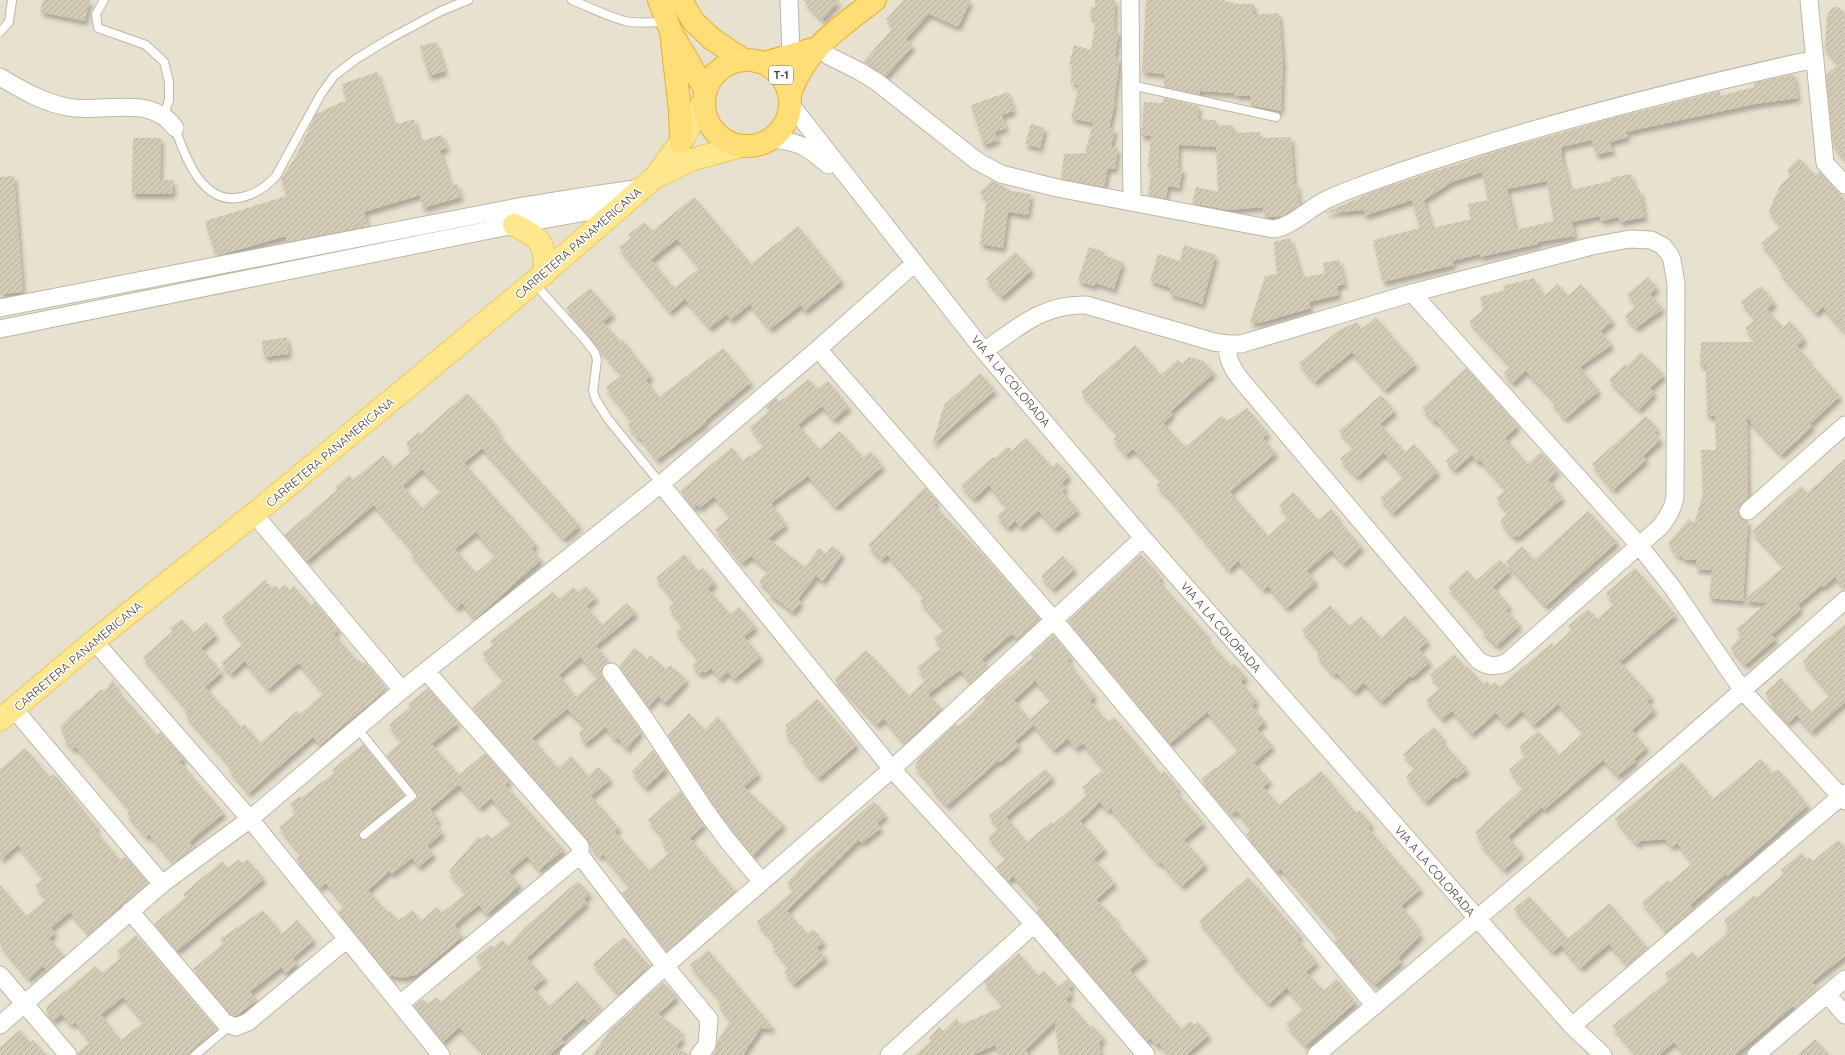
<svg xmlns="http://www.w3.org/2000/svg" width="1845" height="1055" viewBox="0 0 1845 1055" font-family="Quicksand,sans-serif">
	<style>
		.residential { fill: #e7e1cf }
		.building { fill: url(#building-hatch); fill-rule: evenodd; filter: url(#shadow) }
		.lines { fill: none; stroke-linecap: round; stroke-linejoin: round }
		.service-casing { stroke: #beb7a4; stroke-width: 10 }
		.minor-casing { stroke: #beb7a4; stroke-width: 19 }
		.primary-casing { stroke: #ecca56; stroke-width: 24 }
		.trunk-casing { stroke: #e9af26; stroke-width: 24 }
		.service { stroke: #fff; stroke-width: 8 }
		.minor { stroke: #fff; stroke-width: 17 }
		.primary { stroke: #ffe78e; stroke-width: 22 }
		.trunk { stroke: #ffde77; stroke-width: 22 }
		.labels { text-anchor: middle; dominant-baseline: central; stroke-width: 3; stroke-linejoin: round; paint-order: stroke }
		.shield { fill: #fff; stroke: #7c7870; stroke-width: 1 }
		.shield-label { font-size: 11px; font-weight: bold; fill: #443e32 }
		.street-label { font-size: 12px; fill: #443e32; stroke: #fff }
	</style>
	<defs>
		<pattern id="building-hatch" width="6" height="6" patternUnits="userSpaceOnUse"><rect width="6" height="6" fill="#d4cbb6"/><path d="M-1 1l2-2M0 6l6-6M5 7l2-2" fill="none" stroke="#b7af9d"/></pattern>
		<filter id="shadow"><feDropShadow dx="2.5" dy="4.5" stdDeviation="2" flood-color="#0004"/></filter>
	</defs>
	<rect width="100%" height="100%" fill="#f3efe2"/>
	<path class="residential" d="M0 0H1845V1055H0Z"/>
	<path class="building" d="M43 0H90L85 21 40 12Z
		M803 0H840L822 20Z
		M904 0H971L958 27 929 14 906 39 913 46 886 76 863 62 894 27 886 19Z
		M1095 0H1115L1114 30 1119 31 1115 57 1120 58 1114 102 1115 103 1109 128 1115 129 1111 147 1118 148 1115 169 1108 168 1104 187 1061 179 1064 154 1085 153 1093 123 1071 118 1079 85 1071 83 1072 65 1069 64 1074 45 1091 50 1096 19 1090 18 1091 7H1095Z
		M1146 0H1222L1236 4H1254V15L1279 13 1283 61 1281 111 1250 105V96L1234 95 1235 93 1200 91V95L1164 87V74L1142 72Z
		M1835 7H1838L1845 13V160L1833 144 1826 75 1839 64 1825 49 1827 16 1830 10Z
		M436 42 445 71 429 76 420 46Z
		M377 72 394 125 414 119 420 141 442 135 447 148 440 150 451 186 457 184 461 197 423 208 420 195 364 212 368 226 287 242 286 236 216 256 205 221 287 196 281 179 296 156 316 114 346 100 342 84Z
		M1794 74 1798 98 1755 104 1626 132 1628 137 1610 142 1613 151 1596 155 1592 140 1562 147V158L1570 190 1611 181 1610 178 1631 174 1635 191 1640 190 1645 217 1620 222 1619 217 1601 221 1600 216 1572 222 1575 236 1538 242V244L1480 257V254L1452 261 1454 265 1383 282 1373 240 1420 228 1412 200 1364 216V210L1324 213 1377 190 1507 148 1609 119 1720 91V96L1754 87 1753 83ZM1482 172 1488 200 1468 204 1471 219 1432 228 1424 200 1452 182ZM1547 181 1554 221 1516 230 1507 189Z
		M1008 92 1014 111 1002 115 1006 128 995 132 998 140 984 145 971 105Z
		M1164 98 1199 106 1198 119 1216 120V126L1233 125V133L1260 132V138L1291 137 1294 184H1297L1300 205 1283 216 1265 217 1263 207 1228 210 1192 203 1196 187 1218 192 1216 147 1179 145 1178 168H1183L1179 188 1168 186 1166 199 1148 195 1152 167H1148L1151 136H1141L1144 102 1163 103Z
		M1031 124 1045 128 1040 148 1025 144Z
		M133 138H161L160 180H173V194H132Z
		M1799 158 1816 176 1820 172 1845 200V332L1823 307 1816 313 1779 271 1782 268 1761 243 1781 226 1769 211 1781 184 1791 175 1787 170Z
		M14 176 23 292 0 294V177Z
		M992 180 1011 191 1031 194 1028 215 1008 212 1003 248 980 244 987 198 979 193Z
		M694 197 751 264 798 226 842 281 805 311 801 305 770 329 750 304 731 320 727 314 710 328 685 299 670 312 619 247 631 238 628 235 644 222 652 231ZM677 239 700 268 674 288 651 260Z
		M1290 238 1302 278 1325 273 1323 263 1339 260 1345 284 1337 286 1339 295 1309 302 1311 308 1263 322 1250 323 1265 276 1277 274 1274 242Z
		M1184 245 1216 255 1202 304 1170 294 1171 288 1150 281 1158 254 1180 261Z
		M1089 247 1104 252 1103 255 1123 262 1114 289 1095 283 1094 286 1078 281Z
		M1015 252 1032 270 1002 297 986 279Z
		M1648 277 1657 288 1650 294 1663 309 1636 328 1625 316 1637 305 1627 294Z
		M1534 278 1544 296 1558 284 1568 296 1581 284 1613 321 1601 331 1612 345 1580 367 1599 391 1565 419 1551 401 1553 399 1526 371 1513 383 1504 373 1511 366 1469 321 1484 309 1480 297 1505 290 1503 286Z
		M1761 286 1775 303 1767 309 1783 328 1790 321 1805 339 1797 346 1810 361 1809 362 1840 396 1810 424 1813 426 1781 455 1747 418 1748 498 1739 507 1738 513 1741 518 1748 521 1743 601 1709 598 1712 570 1696 569V560H1686L1680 555 1678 557 1668 543 1689 519 1694 523 1703 495 1701 450H1716L1715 416H1707L1706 365H1700L1701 342H1757L1745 328 1756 319 1741 302Z
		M590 288 613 314 603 322 620 341 622 339 651 376 646 381 659 397 723 348 751 382 705 421 706 423 657 460 640 437 638 438 627 424 632 421 606 387 622 375 566 308Z
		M1376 317 1416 364 1385 390 1352 352 1315 382 1299 363 1339 330 1357 322 1362 329Z
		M287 337 289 354 264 357 262 341Z
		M1135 345 1161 375 1178 359 1182 364 1189 357 1203 361 1214 373 1170 412 1173 414 1163 423 1185 447 1222 416 1227 421 1247 408 1268 433 1263 438 1276 453 1230 492 1268 536 1289 517 1279 505 1293 492 1318 520 1331 509 1339 518 1338 520 1362 547 1344 564 1331 550 1307 571 1316 582 1287 608 1268 586 1264 590 1238 561 1229 570 1171 499 1156 485 1162 480 1133 449 1126 455 1113 439 1119 435 1081 392Z
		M1641 352 1664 375 1650 388 1655 393 1639 410 1609 380 1625 364 1627 366Z
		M1466 368 1518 426 1505 438 1528 464 1541 452 1558 471 1548 480 1563 498 1518 537H1513L1500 521 1509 513 1496 498 1506 489 1480 460 1477 462 1472 455 1455 470 1446 461 1460 449 1436 420 1434 422 1422 408Z
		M980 373 995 390 932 445 944 405Z
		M809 379 817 389 828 381 849 407 834 420 822 406 798 425 819 449 840 431 863 458 870 451 883 466 836 507 808 476 771 503 786 525 769 539 805 567 819 548 826 554 832 546 843 554 823 581 816 576 798 599 801 602 793 612 768 593 770 590 759 582 768 570 751 556 742 563 715 529 731 517 714 496 700 508 697 505 694 508 680 491 732 447 742 461 765 446 750 427 769 411 766 407 776 398 779 402Z
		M467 393 494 423 502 439 580 526 564 539 482 448 464 463 536 544 532 549 541 560 475 619 462 603 457 608 410 552 413 550 374 505 307 561 284 535 337 490 335 487 349 475 353 480 383 455 393 467 413 451 406 443 419 432 420 434ZM422 469 441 490 422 508 403 486ZM476 532 496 555 476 573 455 549Z
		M1381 395 1395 411 1380 424 1405 452 1414 444 1438 472 1393 513 1380 498 1404 476 1384 453 1357 477 1340 459 1354 447 1339 431Z
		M1646 416 1658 429 1654 432 1661 440 1643 456 1646 460 1613 490 1592 464Z
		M1026 438 1052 467 1057 462 1069 476 1062 483 1066 488 1062 491 1078 510 1055 529 1039 511 1020 527 1015 521 1008 528 997 516 1007 507 989 485 974 499 961 485 993 457 995 458 1008 446 1012 451Z
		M1845 459V589L1835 577 1823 587 1822 585 1798 605 1801 609 1772 635 1776 639 1745 665 1730 647 1742 636 1736 629 1767 603 1743 601 1784 566 1752 531 1801 486 1807 493Z
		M925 487 937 501 934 505 983 555 1040 619 1018 639 1012 634 982 659 988 667 971 683 960 670 928 694 942 709 905 743 884 719 877 725 834 679 866 650 909 696 926 679 917 667 942 648 934 638 945 629 920 601 925 596 887 555 882 560 868 545Z
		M1588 511 1617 542 1546 606 1506 562 1522 546 1534 560Z
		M684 554 698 571 703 568 715 583 708 589 730 614 739 607 756 627 744 637 761 657 734 679 728 672 720 679 711 668 705 673 704 671 700 674 692 665 699 659 676 632 683 626 669 608 676 602 656 578Z
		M1141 554 1162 578 1159 581 1208 636 1206 638 1231 666 1234 663 1246 677 1241 682 1257 701 1252 706 1265 722 1257 729 1273 746 1254 763 1270 781 1263 787 1279 805 1321 771 1356 813 1359 810 1367 819 1372 825 1368 828 1421 889 1401 906 1418 927 1416 929 1421 935 1398 958 1401 962 1375 985 1351 959 1350 960 1334 941 1339 937 1281 869 1277 872 1260 852 1246 834 1252 829 1237 811 1232 814 1201 779 1216 767 1217 768 1239 749 1207 712 1170 744 1133 699 1135 698 1068 621Z
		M1063 556 1075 569 1053 589 1041 576Z
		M1500 559 1510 571 1493 587 1510 606 1506 610 1520 625 1497 646 1482 631 1485 629 1448 587 1467 570 1476 581Z
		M1635 568 1676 615 1620 662 1652 697 1647 701 1655 710 1632 730 1647 748 1634 759 1636 761 1618 776 1603 760 1544 810 1542 807 1508 837 1522 854 1504 870 1480 843 1483 841 1475 832 1524 787 1509 770 1526 755 1519 747 1538 731 1559 755 1584 732 1558 704 1534 725 1522 711 1506 725 1496 713 1472 734 1452 711 1442 719 1426 700 1441 687 1430 675 1454 654 1465 667 1466 665 1483 684 1487 681 1491 686 1495 682 1499 687 1552 643 1554 646 1572 630 1568 626 1588 609 1597 619 1615 603 1606 593Z
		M265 580 271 588 275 585 279 590 285 585 290 590 294 586 311 606 315 602 338 630 334 634 357 661 359 660 363 664 365 662 387 689 320 745 313 737 249 793 229 769 232 767 185 714 189 711 143 657 173 631 170 628 182 619 194 633 206 622 216 635 201 648 222 672 205 687 222 707 223 706 241 727 244 724 260 743 297 711 300 714 324 693 299 663 268 689 245 661 231 674 221 663 244 643 222 617Z
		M586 586 596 598 586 606 602 625 627 603 636 613 596 646 610 662 602 668 601 673 603 678 641 732 627 749 618 738 615 740 606 727 585 744 579 733 586 727 567 709 532 738 558 768 571 756 588 776 598 767 611 779 591 796 619 828 615 832 649 870 670 852 661 841 664 838 648 820 680 791 704 825 690 838 736 892 668 950 622 893 630 886 603 854 600 857 590 846 588 839 472 708 504 680 482 653 493 645 490 641 553 592 559 599 573 587 578 592ZM581 657 598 677 576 697 559 675Z
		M1330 605 1349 626 1361 616 1381 638 1405 616 1428 641 1419 649 1430 662 1412 678 1410 676 1382 702 1364 683 1355 692 1337 673 1334 675 1317 656 1321 652 1302 630Z
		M1845 624V702L1812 732 1797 715 1788 723 1769 701 1771 700 1765 693 1781 678 1811 712 1831 695 1803 662 1809 656 1808 655Z
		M1053 634 1071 657 1067 660 1074 669H1073L1095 696 1090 701 1108 722 1114 717 1161 774 1164 771 1179 789 1176 791 1204 823 1184 840 1206 865 1182 886 1161 862 1159 864 1110 808 1108 811 1100 802 1080 821 1105 849 1094 859 1115 883 1096 900 1118 921 1116 923 1146 957 1130 970 1181 1029 1190 1021 1194 1025 1198 1022 1209 1035 1186 1055H1169L1159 1043 1156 1045 1150 1038 1147 1041 1075 957 1057 932 1055 934 1036 911 1041 907 1013 876 1008 881 996 867 1007 858 988 837 999 828 989 816 1045 769 1053 778 1006 817 1027 842 1051 822 1053 824 1088 794 1082 787 1104 769 1083 743 1076 749 1068 739 1054 750 1034 725 1015 741 1019 746 1000 762 998 761 947 806 931 788 933 786 915 767 919 758 956 724 958 726 969 717 985 700 984 698 1033 657 1031 655ZM1035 681 1052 700 1029 719 1014 700Z
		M635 648 647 659 650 655 666 669 670 665 687 680 666 703 658 696 648 707 619 666Z
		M113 679 118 691 157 735 160 732 184 758 180 762 224 813 194 838 190 843 194 848 174 863 149 834 146 837 127 813 131 810 105 780 76 747 73 749 65 740V734L60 727 75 711 78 710 100 690H105Z
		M428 688 458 723 432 744 459 775 485 753 510 781 505 785 564 850 539 870 527 856 509 872 520 885 487 914 479 905 470 912 455 925 462 937 418 974 403 978 389 975 338 912 345 906 326 883 320 888 310 877 296 858 301 854 279 827 297 813 290 804 300 796 301 798 334 773 332 770 363 744 404 795 361 831 359 835 360 839 364 840 367 839 415 800 417 798 416 793 386 755 402 741 389 725 410 707 408 704ZM459 785 480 808 491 798 512 822 492 839 487 834 481 839 478 837 449 871 466 893 442 913 437 907 421 921 412 910 398 921 390 911 388 913 368 890 390 871 392 874 412 858 419 867 434 854 427 846 443 833 435 823 439 820 430 809Z
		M817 699 857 745 819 778 801 757 804 755 787 736 786 725Z
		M689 713 705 730 718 716 759 774 744 787 784 825 753 856 713 804 668 735Z
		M1434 727 1444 739 1441 741 1467 769 1456 779 1454 777 1426 802 1406 776 1416 768 1403 754Z
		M25 748 50 777 54 774 97 827 95 829 98 834 120 860 125 856 148 883 89 934 70 912 51 928 55 933 49 938 64 956 47 971 43 966 29 979 0 944V885L26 916 47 899 35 885 44 878 18 845 0 860V769Z
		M653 750 666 769 646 788 632 772Z
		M1761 759 1772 773 1778 769 1808 805 1728 876 1726 874 1690 905 1693 909 1667 932 1642 902 1668 880 1670 882 1693 863 1677 843 1672 847 1665 839 1641 841 1637 844 1615 819 1682 762 1713 799Z
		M874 801 886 815 877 823 881 828 862 843 859 840 787 911 807 934 813 929 824 942 817 948 826 958 794 984 784 972 789 967 772 946 775 943 757 922 794 890 787 883 808 860Z
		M1838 840 1845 848V956L1812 982 1818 989 1795 1009 1793 1006 1735 1055H1685L1674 1042 1659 1055H1637L1612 1026 1670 979 1665 974 1692 952 1698 958 1727 933 1726 932 1730 928 1724 921 1754 895 1756 898 1784 874 1781 870 1801 853 1806 859 1809 857 1813 861Z
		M239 859 242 863 247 859 264 879 177 951 154 924 186 897 183 894 222 861 228 868Z
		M1248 877 1301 936 1297 939 1317 962 1306 972 1324 991 1337 979 1356 1002 1306 1046 1286 1024 1304 1008 1287 988 1269 1004 1232 963 1233 962 1199 921Z
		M578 881 590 894 584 899 587 903 527 958 545 978 533 988 549 1006 577 981 603 1010 588 1023 584 1018 561 1039 564 1042 549 1055H486L459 1027 443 1042 414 1006 423 999 428 1004 437 997 441 1002 484 966 476 957 491 945 494 947 502 940 508 946 524 928Z
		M1529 896 1568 939 1609 903 1648 948 1628 965 1609 944 1581 968 1561 945 1553 952 1514 909Z
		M263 910 282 934 297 920 314 940 293 958 297 964 286 973 281 967 250 992 257 1000 236 1016 231 1015 193 969 224 943 220 939Z
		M136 935 217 1029 191 1051 190 1055H78V1052L91 1042 75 1022 71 1025 62 1014 54 1021 46 1011 48 1005 96 966 102 973 122 957 117 951ZM123 997 144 1022 121 1040 101 1015Z
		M624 937 650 966 619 994 593 964Z
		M708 950 774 1029 761 1028 743 1055H712L715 1051 717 1042 731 1020 718 1004 722 1001 690 965Z
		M1019 953 1038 976 1044 971 1058 987 1068 979 1073 985 1068 989 1072 994 1066 1000 1091 1028 1093 1026 1104 1038 1099 1043 1101 1055H1059L1055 1022 1026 1050 1029 1055H1000L995 1045 973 1055H915L931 1041 929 1038 940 1027 943 1031 957 1018 960 1025 1004 1006 984 982Z
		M663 982 677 997 658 1014 682 1032 679 1035 683 1038 676 1047 689 1055H593L610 1030 633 1010V1009Z
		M20 1030 30 1043 33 1040 46 1055H0V1047Z
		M1815 1039 1829 1055H1797Z"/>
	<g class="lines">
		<defs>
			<path id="service" d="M104 0 96 14 98 28 146 45 164 62 169 82V100L164 115
				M572 0C589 7 606 16 625 21 638 24 652 22 665 22
				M0 32 9 22 12 0
				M1131 85 1276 117
				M175 128C186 160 205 212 249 195 260 191 268 185 276 176L321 94 334 76 356 59 389 39 441 11 468 0
				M534 283 586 341 595 353 597 360 593 391 596 400 608 419 661 484
				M357 728 412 796 364 835
				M195 1055 230 1026"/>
			<path id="minor" d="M789 0 791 56
				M1130 0 1132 201
				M1809 0 1825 163 1845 185
				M819 46 829 56 859 71 877 82 977 161 1001 174 1057 188 1273 229C1292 227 1310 207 1328 199 1352 188 1377 180 1402 171 1537 125 1675 90 1815 59
				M0 77C22 90 42 102 67 107 102 114 151 93 175 128
				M791 105 984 351 1143 538 1572 1026 1603 1055
				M771 139C798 141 808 147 828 165
				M1412 293 1638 544 1672 587 1743 691 1845 801
				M0 308 518 207 593 195 642 188
				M0 329 514 225 620 206
				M818 349 1054 620 1375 1006
				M984 351C1019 327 1042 304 1086 305L1214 342 1227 344H1241L1412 293 1592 246 1630 239 1651 240 1663 246 1670 255 1672 260 1676 284 1675 497C1673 509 1668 517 1661 526L1506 663C1496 667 1487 667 1478 660L1259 401C1245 384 1226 368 1227 344
				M661 484 892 769 1034 924 1146 1055
				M1748 511 1845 425
				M254 514 402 690
				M94 641 250 819 441 1055
				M426 671 580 846V855L583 859 665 966 709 1019 707 1045 699 1055
				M611 672 647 722 705 810 727 840 762 882
				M14 709 162 884
				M130 911 225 1023 236 1027 248 1022 347 939
				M0 975 68 1055
				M1827 994 1845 1015
				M400 1004 580 855
				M0 1025 162 884 250 819 402 690 661 484 818 349 915 263
				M1572 1026 1845 793
				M568 1055 665 966 892 769 1143 538
				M889 1055 1034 924
				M1316 1055C1494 905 1671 755 1845 600
				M1756 1055 1845 979"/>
			<path id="primary" d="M658 176 691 160 741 146
				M514 225C540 237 547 244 544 274
				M0 720 94 641 254 514 534 282 655 177 681 142 704 101"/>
			<path id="trunk" d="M659 0 671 32 706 91
				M681 0 693 21 712 39 744 60
				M671 32 680 111 681 142
				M704 103a43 43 0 1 1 86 0a43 43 0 1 1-86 0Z
				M764 63 816 48
				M790 94C806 48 838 29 875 0"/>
		</defs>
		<use href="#service" class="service-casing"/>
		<use href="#minor" class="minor-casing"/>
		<use href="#primary" class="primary-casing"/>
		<use href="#trunk" class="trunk-casing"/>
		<use href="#service" class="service"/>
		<use href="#minor" class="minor"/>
		<use href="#primary" class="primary"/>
		<use href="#trunk" class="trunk"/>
	</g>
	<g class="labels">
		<rect class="shield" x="769" y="66" width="24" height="18" rx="3"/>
		<g class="shield-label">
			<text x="781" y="75">T-1</text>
		</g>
		<g class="street-label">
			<text transform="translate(578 243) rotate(-41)">CARRETERA PANAMERICANA</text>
			<text transform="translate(1011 381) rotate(50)">VIA A LA COLORADA</text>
			<text transform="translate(330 452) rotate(-40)">CARRETERA PANAMERICANA</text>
			<text transform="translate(1221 627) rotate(49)">VIA A LA COLORADA</text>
			<text transform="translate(78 656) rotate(-40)">CARRETERA PANAMERICANA</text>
			<text transform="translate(1435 871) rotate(49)">VIA A LA COLORADA</text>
		</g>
	</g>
</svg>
